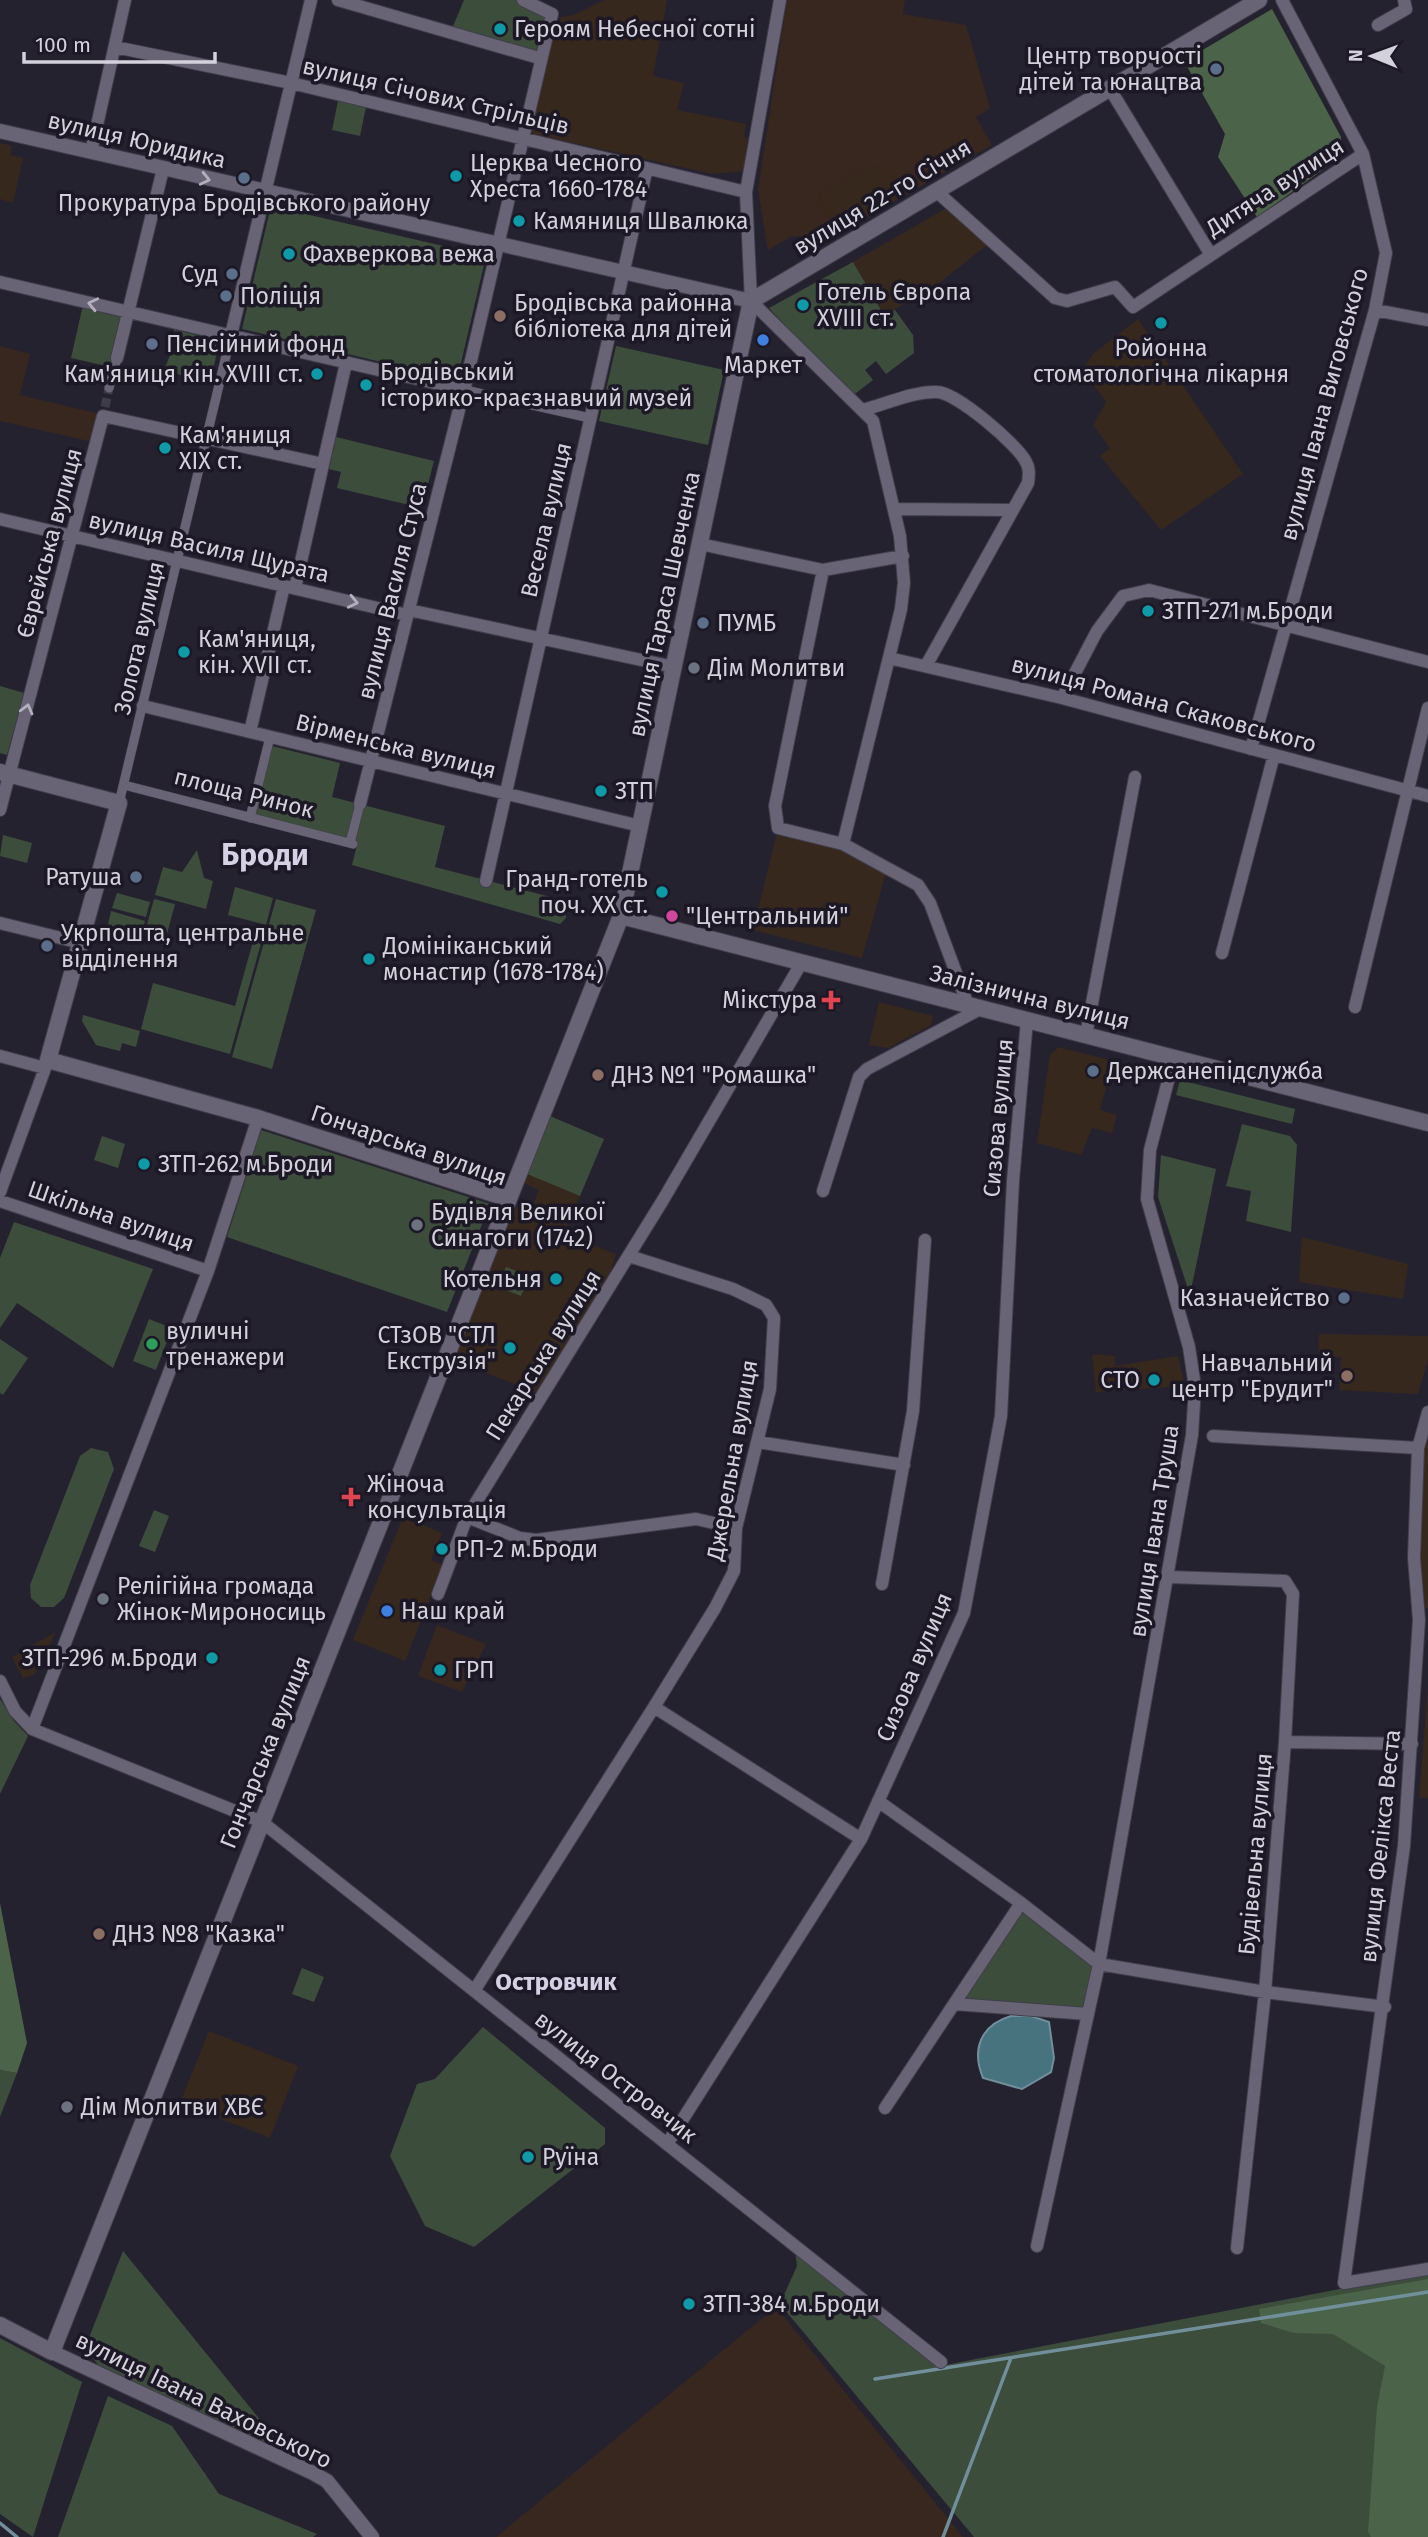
<svg xmlns="http://www.w3.org/2000/svg" width="1428" height="2537" viewBox="0 0 1428 2537" font-family="'Fira Sans',sans-serif">
	<style>
		.commercial { fill: #37281d }
		.industrial { fill: #38271e }
		.green { fill: #3d4d3b }
		.forest { fill: #4b6348 }
		.water { fill: #47737f; stroke: #718f9b; stroke-width: 2 }
		.lines { fill: none; stroke-linecap: round; stroke-linejoin: round }
		.stream { stroke: #718f9b; stroke-width: 3.5 }
		.pedestrian-tunnel { stroke: #3f3c4a; stroke-width: 9; stroke-dasharray: 9 4.5; stroke-linecap: butt }
		.pedestrian-casing { stroke: #413e4b; stroke-width: 10 }
		.minor-casing { stroke: #413e4b; stroke-width: 14 }
		.tertiary-casing { stroke: #413e4b; stroke-width: 16 }
		.secondary-casing { stroke: #413e4b; stroke-width: 18 }
		.pedestrian { stroke: #686475; stroke-width: 9 }
		.minor { stroke: #686475; stroke-width: 12 }
		.tertiary { stroke: #686475; stroke-width: 14 }
		.secondary { stroke: #686475; stroke-width: 16 }
		.oneway { stroke: #b3b0bc }
		.culture-dot { fill: #0f9aa8; stroke: #1c1826; stroke-width: 2.5 }
		.service-dot { fill: #5c6f8a; stroke: #1c1826; stroke-width: 2.5 }
		.education-dot { fill: #8d6e63; stroke: #1c1826; stroke-width: 2.5 }
		.shop-dot { fill: #3f7fe0; stroke: #1c1826; stroke-width: 2.5 }
		.worship-dot { fill: #6b7280; stroke: #1c1826; stroke-width: 2.5 }
		.hotel-dot { fill: #d1479c; stroke: #1c1826; stroke-width: 2.5 }
		.health-dot { fill: #e0444e; stroke: #1c1826; stroke-width: 2.5 }
		.leisure-dot { fill: #2e9e5b; stroke: #1c1826; stroke-width: 2.5 }
		.labels { text-anchor: middle; dominant-baseline: central; stroke-width: 7; stroke-linejoin: round; paint-order: stroke }
		.poi-label { font-size: 23px; fill: #d3d1db; stroke: #1c1826; text-anchor: start }
		.street-label { font-size: 23px; fill: #d3d1db; stroke: #1c1826 }
		.neighbourhood-label { font-size: 24px; font-weight: bold; fill: #d5d1e4; stroke: #1c1826 }
		.district-label { font-size: 30px; font-weight: bold; fill: #d5d1e4; stroke: #1c1826 }
	</style>
	<rect width="100%" height="100%" fill="#252230"/>
	<path class="commercial" d="M604 0H667L653 76 684 83 677 110 746 124 744 137 748 138 743 171 712 174 529 133 547 57 561 17 574 15Z
		M0 143 12 146 10 155 23 158 13 203 0 199Z
		M884 164 902 197 839 233 819 201 823 190 857 171Z
		M950 206 991 242 939 283 885 315 853 262Z
		M1138 319 1243 474 1161 530 1100 456 1110 448 1093 425 1106 402 1083 369 1093 354Z
		M778 828 843 844 887 869 862 958 753 930Z
		M879 1002 933 1016 931 1025 888 1048 869 1045Z
		M1059 1047 1113 1061 1100 1110 1117 1115 1112 1133 1092 1128 1081 1155 1037 1143 1050 1055Z
		M527 1174 580 1196 568 1226 590 1235 587 1243 616 1254 611 1271 537 1393 454 1360 514 1206 524 1210 527 1203 533 1205 539 1190 524 1183Z
		M1302 1237 1408 1264 1403 1299 1299 1282Z
		M1319 1334 1428 1336V1359L1418 1394 1339 1390 1341 1357 1318 1356Z
		M1092 1354 1115 1356V1366L1178 1356 1185 1386 1096 1392Z
		M1428 1436V1608H1425L1420 1557 1424 1449Z
		M403 1517 442 1533 431 1560 443 1565 405 1661 353 1640Z
		M56 1632 34 1675 23 1678 12 1657Z
		M1428 1686V1798H1419Z
		M209 2031 298 2066 270 2138 180 2103Z"/>
	<path class="industrial" d="M787 0H905L903 14 966 25 990 108 976 117 992 145 902 197 884 164 857 171 823 190 819 201 839 233 808 250 800 236 790 237 768 250 758 190Z
		M0 346 30 354 20 395 100 414 93 442 0 421Z
		M437 1625 486 1644 462 1692 418 1676Z
		M776 2307 963 2537H496Z"/>
	<path class="green" d="M464 0H523L552 14 539 58 451 31Z
		M338 101 366 107 360 136 332 130Z
		M271 206 486 256 457 380 242 329Z
		M853 262 884 315 895 310 913 335 914 353 886 374 876 361 865 370 873 380 852 396 769 308Z
		M83 305 124 314 111 367 71 358Z
		M174 330 220 340 210 382 164 371 174 344Z
		M616 346 724 370 708 445 599 421Z
		M336 437 434 461 422 508 337 488 341 472 329 469Z
		M0 686 24 693 7 755 0 753Z
		M268 745 340 763 332 797 445 826 435 867 566 901V918L560 924 352 865 357 845 250 818Z
		M3 835 32 843 27 863 0 856Z
		M197 850 204 878 213 881 206 909 155 895 163 867 182 872Z
		M235 887 273 898 266 925 228 915Z
		M117 893 150 902 146 917 112 908Z
		M154 899 175 904 164 945 143 939Z
		M276 899 316 910 272 1069 232 1057Z
		M111 911 145 921 140 938 107 929Z
		M257 927 265 929 230 1054 141 1029 153 983 235 1006Z
		M83 1015 140 1031 136 1047 122 1043 120 1051 96 1045 82 1021Z
		M1180 1080 1295 1109 1292 1124 1176 1095Z
		M550 1116 604 1139 580 1196 527 1174Z
		M1242 1124 1290 1136 1297 1145 1291 1232 1246 1221 1251 1191 1226 1186Z
		M261 1130 490 1204 447 1312 227 1237Z
		M102 1136 125 1144 118 1168 94 1160Z
		M1161 1155 1216 1169 1190 1295 1158 1197Z
		M14 1222 153 1269 113 1368 17 1303 0 1328V1258Z
		M506 1267 529 1276 521 1296 498 1287Z
		M149 1319 172 1328 156 1370 133 1361Z
		M0 1339 28 1358 3 1395 0 1393Z
		M91 1448 108 1452 114 1469 64 1598 54 1607H41L31 1598 30 1585 80 1456Z
		M154 1510 169 1516 155 1552 139 1546Z
		M0 1699 14 1721 28 1736 0 1794Z
		M1022 1909 1095 1967 1086 2010 961 2001Z
		M302 1968 324 1977 314 2002 292 1994Z
		M483 2027 605 2128V2144L474 2247 425 2226 390 2156 417 2084 435 2079Z
		M0 2070 17 2073 0 2117Z
		M795 2250 940 2366 1428 2272V2537H974L780 2304 797 2266Z
		M123 2251 275 2438 283 2451 100 2367 90 2355V2335Z
		M0 2338 82 2382 33 2537 0 2514Z
		M108 2396 172 2426 219 2494 317 2534 313 2537H58Z"/>
	<path class="forest" d="M1272 9 1341 137 1339 158 1257 217 1218 157 1225 134 1184 61Z
		M0 1903 27 2043 17 2073 0 2070Z
		M1428 2279V2537H1371L1368 2532 1377 2407 1385 2366 1333 2334 1294 2333 1261 2323 1259 2309Z"/>
	<path class="water" d="M1011 2016H1031L1049 2022 1054 2058 1051 2072 1022 2089 983 2078C971 2049 981 2025 1011 2016Z"/>
	<g class="lines">
		<path class="stream" d="M875 2379 1428 2292
			M0 2523 17 2537
			M943 2537 1011 2358"/>
		<path class="pedestrian-tunnel" d="M105 407 109 388"/>
		<defs>
			<path id="pedestrian" d="M109 388 117 358
				M465 390 590 418
				M124 785 353 844
				M119 803 231 335
				M250 818 270 737
				M350 843 360 804"/>
			<path id="minor" d="M338 0 539 58
				M780 0 746 192 751 301 873 421 900 536 904 583 901 609 843 844 918 885 930 903 968 1005
				M1378 25 1406 9 1404 0
				M115 47 291 83 746 192
				M1110 89 1211 255
				M91 152 125 0
				M936 191 1055 298 1067 301 1115 287 1133 307 1363 154
				M0 282 465 390
				M1375 310 1428 320
				M231 335 311 0
				M117 358 163 169
				M863 410C886 404 914 391 937 392 956 392 1018 445 1026 462 1030 469 1029 475 1028 483L927 664
				M895 509 1013 510
				M0 519 407 615
				M700 544 823 570 775 806 778 828 843 844
				M823 570 903 556
				M295 588 346 363
				M409 610 674 667
				M889 658 1062 698 1428 796
				M1062 698 1097 631 1123 596 1149 590 1428 662
				M143 706 640 826
				M250 732 284 586
				M1251 749 1375 310 1386 253 1363 154 1282 0
				M360 804 466 382 552 14 523 0
				M0 810 103 416 323 464
				M486 881 647 168
				M0 923 81 943
				M1222 953 1274 755
				M1355 1007 1428 708
				M1086 1035 1135 777
				M0 1056 45 1068
				M823 1191 859 1077 867 1069 982 1008
				M0 1192 48 1060
				M0 1201 208 1271
				M1428 1412 1418 1448 1414 1558 1419 1620 1404 1846 1344 2283 1428 2269
				M1213 1436 1418 1448
				M758 1442 904 1465
				M467 1517 520 1538 536 1540 696 1519 736 1528
				M1169 1577 1285 1581 1293 1594 1285 1742 1265 1992 1237 2248
				M882 1584 913 1411 925 1240
				M438 1594 467 1517 663 1200 802 962
				M0 1681 15 1711 32 1729 262 1822 941 2362
				M654 1707 861 1839
				M32 1729 208 1271 258 1118
				M1285 1742 1412 1744
				M878 1801 1021 1903 1099 1964 1265 1992 1385 2007
				M474 1991 654 1707 715 1608 734 1571 736 1528 770 1389 774 1318 766 1305 733 1289 629 1256
				M954 2004 1088 2014
				M885 2108 1021 1903
				M667 2144 861 1839 964 1613 1001 1416 1013 1181 1027 1020
				M1037 2246 1099 1964 1192 1435 1195 1387 1189 1347 1147 1199 1150 1150 1174 1058"/>
			<path id="tertiary" d="M0 131 751 301
				M52 2352 313 2473 327 2481 372 2537"/>
			<path id="secondary" d="M0 772 119 803 48 1060 258 1118 509 1199
				M621 916 1428 1123
				M0 2325 52 2352 621 916 751 301 1259 0"/>
		</defs>
		<use href="#pedestrian" class="pedestrian-casing"/>
		<use href="#minor" class="minor-casing"/>
		<use href="#tertiary" class="tertiary-casing"/>
		<use href="#secondary" class="secondary-casing"/>
		<use href="#pedestrian" class="pedestrian"/>
		<use href="#minor" class="minor"/>
		<use href="#tertiary" class="tertiary"/>
		<use href="#secondary" class="secondary"/>
	</g>
	<defs><path id="oneway-chevron" d="M-2-3.5L2.5 0L-2 3.5" fill="none" stroke-width="1.6" stroke-linecap="round" stroke-linejoin="round" transform="scale(1.75)"/></defs>
	<g class="oneway">
		<use href="#oneway-chevron" transform="translate(205 179) rotate(13)"/>
		<use href="#oneway-chevron" transform="translate(93 304) rotate(-167)"/>
		<use href="#oneway-chevron" transform="translate(353 602) rotate(13)"/>
		<use href="#oneway-chevron" transform="translate(27 709) rotate(-75)"/>
	</g>
	<g class="culture-dot">
		<circle cx="500" cy="29" r="7"/>
		<circle cx="456" cy="176" r="7"/>
		<circle cx="519" cy="221" r="7"/>
		<circle cx="289" cy="254" r="7"/>
		<circle cx="803" cy="305" r="7"/>
		<circle cx="1161" cy="323" r="7"/>
		<circle cx="317" cy="374" r="7"/>
		<circle cx="366" cy="385" r="7"/>
		<circle cx="165" cy="448" r="7"/>
		<circle cx="1148" cy="611" r="7"/>
		<circle cx="184" cy="652" r="7"/>
		<circle cx="601" cy="791" r="7"/>
		<circle cx="662" cy="892" r="7"/>
		<circle cx="369" cy="959" r="7"/>
		<circle cx="144" cy="1164" r="7"/>
		<circle cx="556" cy="1279" r="7"/>
		<circle cx="510" cy="1348" r="7"/>
		<circle cx="1154" cy="1380" r="7"/>
		<circle cx="442" cy="1549" r="7"/>
		<circle cx="212" cy="1658" r="7"/>
		<circle cx="440" cy="1670" r="7"/>
		<circle cx="528" cy="2157" r="7"/>
		<circle cx="689" cy="2304" r="7"/>
	</g>
	<g class="service-dot">
		<circle cx="1216" cy="69" r="7"/>
		<circle cx="244" cy="178" r="7"/>
		<circle cx="232" cy="274" r="7"/>
		<circle cx="226" cy="296" r="7"/>
		<circle cx="152" cy="344" r="7"/>
		<circle cx="703" cy="623" r="7"/>
		<circle cx="136" cy="877" r="7"/>
		<circle cx="47" cy="946" r="7"/>
		<circle cx="1093" cy="1071" r="7"/>
		<circle cx="1344" cy="1298" r="7"/>
	</g>
	<g class="education-dot">
		<circle cx="500" cy="316" r="7"/>
		<circle cx="598" cy="1075" r="7"/>
		<circle cx="1347" cy="1376" r="7"/>
		<circle cx="99" cy="1934" r="7"/>
	</g>
	<g class="shop-dot">
		<circle cx="763" cy="340" r="7"/>
		<circle cx="387" cy="1611" r="7"/>
	</g>
	<g class="worship-dot">
		<circle cx="694" cy="668" r="7"/>
		<circle cx="417" cy="1225" r="7"/>
		<circle cx="103" cy="1599" r="7"/>
		<circle cx="67" cy="2107" r="7"/>
	</g>
	<circle class="hotel-dot" cx="672" cy="916" r="7"/>
	<g class="health-dot">
		<path d="M827.5 989.5h7v7h7v7h-7v7h-7v-7h-7v-7h7z"/>
		<path d="M347.5 1486.5h7v7h7v7h-7v7h-7v-7h-7v-7h7z"/>
	</g>
	<circle class="leisure-dot" cx="152" cy="1344" r="7"/>
	<g class="labels">
		<g class="poi-label">
			<text x="514" y="29">Героям Небесної сотні</text>
			<text x="1202" y="56" text-anchor="end">Центр творчості<tspan x="1202" dy="26">дітей та юнацтва</tspan></text>
			<text x="470" y="163">Церква Чесного<tspan x="470" dy="26">Хреста 1660-1784</tspan></text>
			<text x="244" y="203" text-anchor="middle">Прокуратура Бродівського району</text>
			<text x="533" y="221">Камяниця Швалюка</text>
			<text x="303" y="254">Фахверкова вежа</text>
			<text x="218" y="274" text-anchor="end">Cуд</text>
			<text x="817" y="292">Готель Європа<tspan x="817" dy="26">XVIII ст.</tspan></text>
			<text x="240" y="296">Поліція</text>
			<text x="514" y="303">Бродівська районна<tspan x="514" dy="26">бібліотека для дітей</tspan></text>
			<text x="166" y="344">Пенсійний фонд</text>
			<text x="1161" y="348" text-anchor="middle">Ройонна<tspan x="1161" dy="26">стоматологічна лікарня</tspan></text>
			<text x="763" y="365" text-anchor="middle">Маркет</text>
			<text x="380" y="372">Бродівський<tspan x="380" dy="26">історико-краєзнавчий музей</tspan></text>
			<text x="303" y="374" text-anchor="end">Кам'яниця кін. XVIII ст.</text>
			<text x="179" y="435">Кам'яниця<tspan x="179" dy="26">XIX ст.</tspan></text>
			<text x="1162" y="611">ЗТП-271 м.Броди</text>
			<text x="717" y="623">ПУМБ</text>
			<text x="198" y="639">Кам'яниця,<tspan x="198" dy="26">кін. XVII ст.</tspan></text>
			<text x="708" y="668">Дім Молитви</text>
			<text x="615" y="791">ЗТП</text>
			<text x="122" y="877" text-anchor="end">Ратуша</text>
			<text x="648" y="879" text-anchor="end">Гранд-готель<tspan x="648" dy="26">поч. XX ст.</tspan></text>
			<text x="686" y="916">"Центральний"</text>
			<text x="61" y="933">Укрпошта, центральне<tspan x="61" dy="26">відділення</tspan></text>
			<text x="383" y="946">Домініканський<tspan x="383" dy="26">монастир (1678-1784)</tspan></text>
			<text x="817" y="1000" text-anchor="end">Мікстура</text>
			<text x="1107" y="1071">Держсанепідслужба</text>
			<text x="612" y="1075">ДНЗ №1 "Ромашка"</text>
			<text x="158" y="1164">ЗТП-262 м.Броди</text>
			<text x="431" y="1212">Будівля Великої<tspan x="431" dy="26">Синагоги (1742)</tspan></text>
			<text x="542" y="1279" text-anchor="end">Котельня</text>
			<text x="1330" y="1298" text-anchor="end">Казначейство</text>
			<text x="166" y="1331">вуличні<tspan x="166" dy="26">тренажери</tspan></text>
			<text x="496" y="1335" text-anchor="end">СТзОВ "СТЛ<tspan x="496" dy="26">Екструзія"</tspan></text>
			<text x="1333" y="1363" text-anchor="end">Навчальний<tspan x="1333" dy="26">центр "Ерудит"</tspan></text>
			<text x="1140" y="1380" text-anchor="end">СТО</text>
			<text x="367" y="1484">Жіноча<tspan x="367" dy="26">консультація</tspan></text>
			<text x="456" y="1549">РП-2 м.Броди</text>
			<text x="117" y="1586">Релігійна громада<tspan x="117" dy="26">Жінок-Мироносиць</tspan></text>
			<text x="401" y="1611">Наш край</text>
			<text x="198" y="1658" text-anchor="end">ЗТП-296 м.Броди</text>
			<text x="454" y="1670">ГРП</text>
			<text x="113" y="1934">ДНЗ №8 "Казка"</text>
			<text x="81" y="2107">Дім Молитви ХВЄ</text>
			<text x="542" y="2157">Руїна</text>
			<text x="703" y="2304">ЗТП-384 м.Броди</text>
		</g>
		<g class="street-label">
			<text transform="translate(436 96) rotate(13)">вулиця Січових Стрільців</text>
			<text transform="translate(137 140) rotate(13)">вулиця Юридика</text>
			<text transform="translate(1275 187) rotate(-33)">Дитяча вулиця</text>
			<text transform="translate(882 197) rotate(-31)">вулиця 22-го Січня</text>
			<text transform="translate(1324 404) rotate(-75)">вулиця Івана Виговського</text>
			<text transform="translate(546 520) rotate(-77)">Весела вулиця</text>
			<text transform="translate(49 543) rotate(-75)">Єврейська вулиця</text>
			<text transform="translate(209 547) rotate(13)">вулиця Василя Щурата</text>
			<text transform="translate(392 591) rotate(-76)">вулиця Василя Стуса</text>
			<text transform="translate(664 604) rotate(-78)">вулиця Тараса Шевченка</text>
			<text transform="translate(139 638) rotate(-77)">Золота вулиця</text>
			<text transform="translate(1164 704) rotate(15)">вулиця Романа Скаковського</text>
			<text transform="translate(396 746) rotate(14)">Вірменська вулиця</text>
			<text transform="translate(244 793) rotate(14)">площа Ринок</text>
			<text transform="translate(1030 997) rotate(14)">Залізнична вулиця</text>
			<text transform="translate(998 1118) rotate(-85)">Сизова вулиця</text>
			<text transform="translate(409 1145) rotate(19)">Гончарська вулиця</text>
			<text transform="translate(111 1216) rotate(19)">Шкільна вулиця</text>
			<text transform="translate(543 1355) rotate(-58)">Пекарська вулиця</text>
			<text transform="translate(732 1460) rotate(-80)">Джерельна вулиця</text>
			<text transform="translate(1154 1531) rotate(-81)">вулиця Івана Труша</text>
			<text transform="translate(914 1667) rotate(-67)">Сизова вулиця</text>
			<text transform="translate(265 1752) rotate(-68)">Гончарська вулиця</text>
			<text transform="translate(1380 1846) rotate(-84)">вулиця Фелікса Веста</text>
			<text transform="translate(1255 1854) rotate(-85)">Будівельна вулиця</text>
			<text transform="translate(616 2077) rotate(38)">вулиця Островчик</text>
			<text transform="translate(204 2400) rotate(26)">вулиця Івана Ваховського</text>
		</g>
		<g class="neighbourhood-label">
			<text x="556" y="1982">Островчик</text>
		</g>
		<g class="district-label">
			<text x="265" y="855">Броди</text>
		</g>
	</g>
	<g transform="translate(1372 56) rotate(271)" stroke="#1c1826" stroke-width="5" paint-order="stroke">
	<path d="M0-5L12 26L0 18L-12 26Z" fill="#d3d1db"/>
	<text y="-10" font-size="19" font-weight="bold" text-anchor="middle" fill="#d3d1db">N</text>
	</g>
	<path d="M24 52v10h191v-10" fill="none" stroke="#d3d1db" stroke-width="3.5"/>
	<text x="35" y="52" font-size="21" fill="#d3d1db" stroke="#1c1826" stroke-width="5" paint-order="stroke">100 m</text>
</svg>
